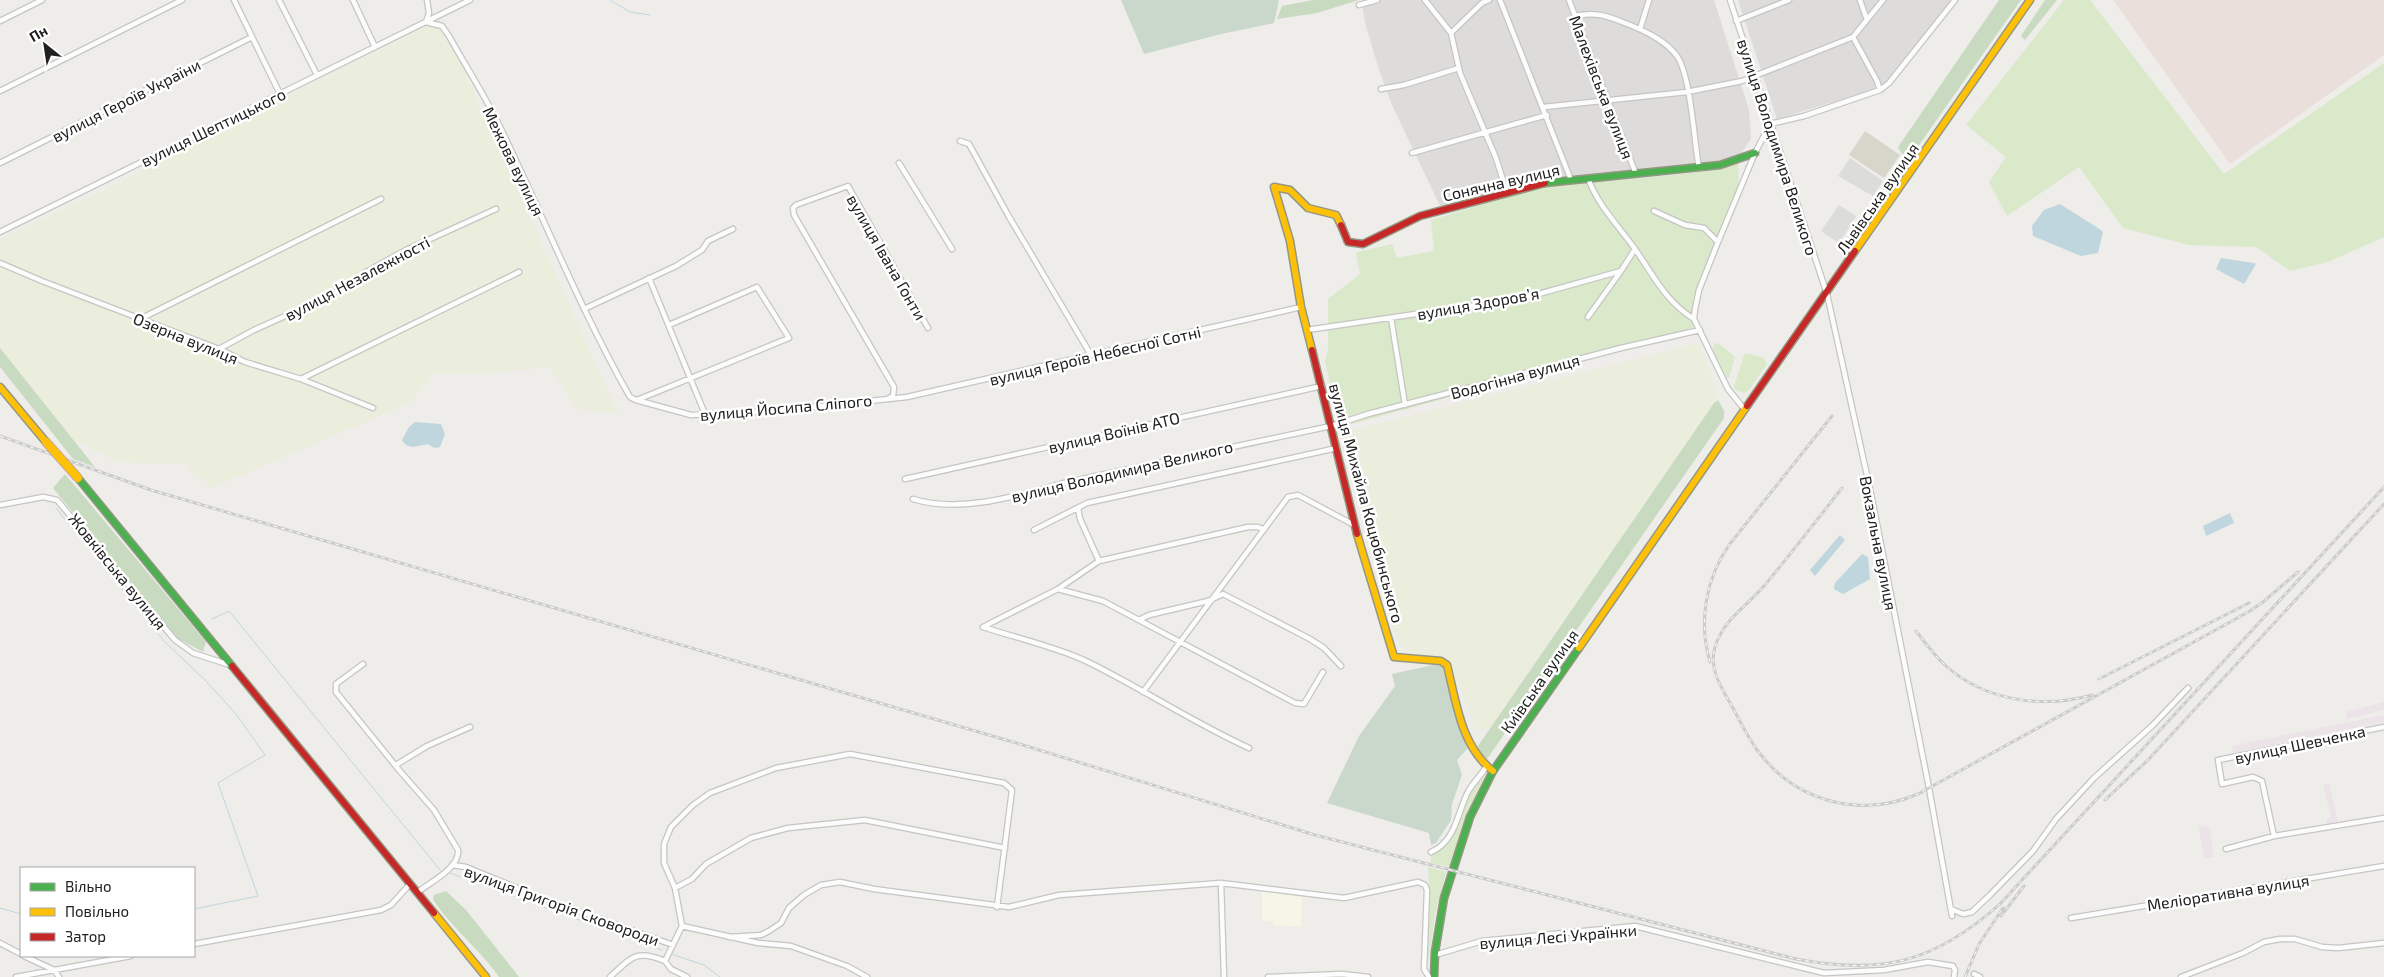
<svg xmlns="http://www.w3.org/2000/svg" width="2384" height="977" viewBox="0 0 2384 977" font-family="'Exo 2',sans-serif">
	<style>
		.residential { fill: #dddcda }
		.commercial { fill: #ebdfdc }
		.industrial { fill: #ebe3e7 }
		.education { fill: #f5f6e6 }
		.religious { fill: #dcdcda }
		.construction { fill: #d6d6cb }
		.farmland { fill: #ebeddd }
		.grass { fill: #d9e9ca }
		.forest { fill: #c8dbc0 }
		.cemetery { fill: #c9d8ca }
		.water { fill: #bfd6de }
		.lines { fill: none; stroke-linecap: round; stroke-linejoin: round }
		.stream { stroke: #bfd6de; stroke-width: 1 }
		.street-casing { stroke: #c5c5c3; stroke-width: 7 }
		.fast-casing { stroke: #949782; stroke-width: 9 }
		.slow-casing { stroke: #949782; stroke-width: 9 }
		.jam-casing { stroke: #949782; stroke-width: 9 }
		.street { stroke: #fcfcfc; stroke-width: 4.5 }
		.fast { stroke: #4caf50; stroke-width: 6 }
		.slow { stroke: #ffc107; stroke-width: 6 }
		.jam { stroke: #c62828; stroke-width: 6 }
		.rail-casing { stroke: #cbcbca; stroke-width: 3 }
		.rail { stroke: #fff; stroke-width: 1; stroke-dasharray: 4; stroke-linecap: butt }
		.slow-bridge-casing { stroke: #c1a3a9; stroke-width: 10; stroke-linecap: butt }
		.slow-bridge { stroke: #ffc107; stroke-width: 8 }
		.labels { text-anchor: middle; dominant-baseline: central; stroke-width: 5; stroke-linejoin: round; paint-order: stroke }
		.street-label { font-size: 16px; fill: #202020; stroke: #fff }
	</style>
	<rect width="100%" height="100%" fill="#eeede9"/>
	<path class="residential" d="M1367 0H1714L1749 110 1751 139 1740 155 1720 162 1537 182 1441 208 1392 105 1379 70 1365 23 1362 4Z
		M1738 0H1951L1891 78 1876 89 1777 119Z"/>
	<path class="commercial" d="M2113 0H2384V55L2230 164Z"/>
	<path class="industrial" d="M2384 702V710L2347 719 2346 712Z
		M2384 715V722L2233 753 2232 746Z
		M2329 783 2338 822 2328 825 2326 819 2331 817 2323 785Z
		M2209 826 2214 857 2204 859 2199 827Z"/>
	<path class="education" d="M1262 891 1302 897 1301 927 1273 925V922L1262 920Z"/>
	<path class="religious" d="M1850 158 1883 181 1873 196 1838 176Z
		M1839 205 1856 216 1839 243 1821 231Z"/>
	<path class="construction" d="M1865 131 1900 155 1884 178 1849 155Z"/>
	<path class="farmland" d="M441 19 618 414 576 408 550 367 479 374H433L410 403 211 488 185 463 149 464 116 461 73 439 0 348V239L102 191 300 89Z
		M1698 343 1712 376 1718 400 1714 403 1489 729 1478 730 1475 728 1451 663 1412 653 1403 647 1397 638 1382 598 1342 433Z"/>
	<path class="grass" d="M2064 0H2090L2224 174 2384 63V237L2328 262 2290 271 2256 247 2189 245 2123 228 2079 167 2007 216 1989 182 2006 157 1966 125Z
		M1738 163 1739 184 1693 299 1694 327 1598 357 1341 427 1325 362 1328 349V299L1360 274 1356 254 1357 252 1392 244 1397 258 1434 251 1431 220 1541 187 1675 175 1714 170Z
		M1718 343 1735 357 1729 378 1726 377 1713 350 1714 344Z
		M1745 353 1764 358 1767 364 1748 391 1744 393 1735 390 1734 386Z
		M1486 772 1464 821 1451 867 1431 863V853C1466 844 1458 790 1486 772Z
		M1428 867 1446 872 1435 915 1428 963 1430 895Z"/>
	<path class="forest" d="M1313 0H1359L1317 13 1277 19 1282 6Z
		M1999 0H2021L1907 162 1898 147Z
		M2045 0H2057L2025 40 2021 36Z
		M0 348 95 467 73 459 0 367Z
		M1718 400 1724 411V418L1487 759 1478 753V746L1714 403Z
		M65 474 206 642 203 652 177 638 53 488Z
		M446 891 466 910 519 977H499C480 949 450 927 433 899L434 895Z"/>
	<path class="cemetery" d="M1121 0H1278L1279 1 1274 23 1221 34 1144 54Z
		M1438 664 1444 665 1468 748 1457 760 1462 775 1452 804 1451 820 1436 843 1431 845 1429 833 1327 803 1359 736 1395 686 1392 674Z"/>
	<path class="water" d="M2060 204 2101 230 2103 232 2098 253 2081 256 2033 236 2032 226 2044 210Z
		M2221 258 2254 263 2256 264 2244 284 2216 269Z
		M415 422 441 424 445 434 440 447 434 448 428 444 412 447 406 445 402 440 409 427Z
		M2230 513 2234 523 2206 536 2203 526Z
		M1840 535 1845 540 1815 576 1810 570Z
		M1862 554 1868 557 1870 579 1843 594 1834 589 1835 583Z"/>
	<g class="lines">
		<path class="stream" d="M610 0 630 12 650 15
			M56 508 164 641 206 681 236 714 265 755 218 783 258 896 194 909
			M212 619 229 611 440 870
			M450 873 662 950
			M0 908 21 914
			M671 954 704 965 720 977"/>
		<defs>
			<path id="street" d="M234 0 280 94
				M279 0 317 75
				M353 0 375 47
				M1425 0 1451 33 1460 73 1496 158 1507 193
				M1500 0 1571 180
				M1569 0 1636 174
				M1730 0 1827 294 1870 489 1929 788 1952 916
				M1860 0 1867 20
				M1359 5 1377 0
				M1575 16C1598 11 1609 17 1630 25 1647 32 1666 41 1677 56 1691 76 1694 142 1699 168
				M0 21 42 0
				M1736 21 1789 0
				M426 22 442 26 449 36C466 67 486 97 501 129 544 218 581 311 630 397L636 400 691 415 776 411 907 397 1301 307
				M426 22 429 13 427 0
				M1640 29 1649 0
				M1451 33 1482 3 1489 0
				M1853 37 1877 81 1880 90
				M1381 89 1404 85 1459 68
				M0 91 182 0
				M1544 107 1687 92 1742 81 1853 37 1883 0
				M960 141 969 144 1008 215 1091 355
				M1412 153 1547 115
				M0 163 252 37
				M899 163 952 249
				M1588 178C1598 206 1618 225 1635 249 1654 276 1665 301 1694 319
				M1654 211 1685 225 1704 228 1718 242
				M0 232 470 0
				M0 263 42 281 219 349 245 362 301 379 373 408
				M649 278 705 414
				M584 309 676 266 702 250 708 241 733 229
				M1588 317 1621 271
				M1391 318 1405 405
				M140 319 381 199
				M1307 330 1524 298 1621 271 1635 249
				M219 349 254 330 323 299 354 282 366 272 406 250 496 209
				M301 379 519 272
				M889 398 893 396 894 387 794 215 793 208 796 205 848 186 928 328
				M637 400 789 338 757 287 669 325
				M1745 410 1728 389 1694 319 1695 309 1699 290 1718 242 1755 153 1770 124 1804 116 1880 90 1889 83 1955 0
				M905 479 1322 386
				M913 499C962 514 1019 495 1068 482L1331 426 1368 414 1621 348 1700 330
				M0 505 43 497 57 500 175 640 193 653 230 665
				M1078 508 1080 519 1099 561
				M1034 530 1087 503 1337 448
				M1058 589 1103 601 1295 703 1304 704 1323 672
				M1139 620 1149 615 1208 601 1223 594 1310 639 1324 648 1341 666
				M983 627 1058 589 1099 561 1248 527H1258L1264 530
				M983 627C1016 638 1057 647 1088 662 1143 689 1194 723 1249 748
				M363 664 336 684V692L399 770 434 810 458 850C460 868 429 883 418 892
				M1143 692 1288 497 1298 495 1356 526
				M396 765 427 746 470 727
				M2274 836 2262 781 2253 777 2222 784 2218 760 2384 727
				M2226 849 2274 836 2384 818
				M1431 852C1457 841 1457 811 1469 790 1474 782 1481 775 1486 767
				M452 865 466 867 529 893 673 945
				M1221 883 1224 977
				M675 888 692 879 706 864 751 838 788 828 865 820 1005 848
				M1951 909 1963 914 1972 912 1990 895 2033 851 2056 819 2094 778 2152 726 2188 688
				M2071 918 2384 866
				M682 926 675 888 664 863V844L671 827 693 805 710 793 776 768 850 754 1004 783 1012 790 997 907
				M682 926 758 943 791 946 847 966 867 977
				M729 937 761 935 769 931 781 923 789 908 804 895 821 885 840 882 874 889 1009 907 1059 895 1221 883 1344 898 1418 882 1425 885 1427 890 1424 969 1429 977
				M0 943 21 954
				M194 944 381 910 391 905 410 884
				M1435 955 1482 941 1635 926 1824 973 1884 970 1928 962 1953 966 1955 970 1954 977
				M24 956 54 970 59 977
				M665 961 682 926
				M665 961 671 969 687 977
				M1974 974 1980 977
				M16 977 131 956
				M610 977C632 957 636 949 665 961
				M1268 977 1342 974 1368 977
				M2181 977 2243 953 2264 942 2280 939H2295L2322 947 2338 948 2384 943"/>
			<path id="fast" d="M1545 183 1720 165 1755 153
				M78 478 232 666
				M1434 977 1435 952 1444 898 1470 817 1493 771 1579 648"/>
			<path id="slow" d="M1855 251 2030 0
				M1312 350 1301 307 1290 241 1274 187 1290 190 1308 208 1336 215 1341 225
				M0 387 46 442
				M1357 534 1394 657 1441 661 1447 665C1456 701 1461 747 1493 771
				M1579 648 1747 406
				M434 913 486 977"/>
			<path id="jam" d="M1341 225 1348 242 1363 244 1420 216 1545 183
				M1312 350 1357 534
				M1747 406 1855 251
				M232 666 434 913"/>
		</defs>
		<use href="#street" class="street-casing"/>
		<use href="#fast" class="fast-casing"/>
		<use href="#slow" class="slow-casing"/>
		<use href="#jam" class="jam-casing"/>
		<use href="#street" class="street"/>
		<use href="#fast" class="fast"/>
		<use href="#slow" class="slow"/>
		<use href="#jam" class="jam"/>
		<defs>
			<path id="rail" d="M0 436 151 490 1013 742 1315 835 1796 959C1882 975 1934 963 2000 904L2384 487
				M1842 488C1816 521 1791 554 1764 586 1747 606 1723 620 1715 647 1708 670 1723 690 1734 710 1742 725 1750 742 1761 755 1799 803 1862 818 1918 794L2250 611 2263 602 2298 572
				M1916 631C1925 643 1935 656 1946 666 1985 701 2043 709 2092 695
				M1710 662C1698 622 1706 578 1729 545L1832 416
				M2099 679 2249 603
				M2105 800 2148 760 2384 504
				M2001 916 2024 886
				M1965 977 1979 944 2003 908"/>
		</defs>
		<use href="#rail" class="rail-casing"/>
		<use href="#rail" class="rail"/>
		<defs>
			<path id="slow-bridge" d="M46 442 78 478"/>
		</defs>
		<use href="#slow-bridge" class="slow-bridge-casing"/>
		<use href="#slow-bridge" class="slow-bridge"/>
	</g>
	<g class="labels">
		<g class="street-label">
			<text transform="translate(1602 87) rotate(69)">Малехівська вулиця</text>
			<text transform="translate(126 100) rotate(-27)">вулиця Героїв України</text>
			<text transform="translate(213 127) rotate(-26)">вулиця Шептицького</text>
			<text transform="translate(1778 147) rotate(72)">вулиця Володимира Великого</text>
			<text transform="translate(514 161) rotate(64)">Межова вулиця</text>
			<text transform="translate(1501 182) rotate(-13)">Сонячна вулиця</text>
			<text transform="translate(1877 198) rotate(-55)">Львівська вулиця</text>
			<text transform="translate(887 257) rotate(60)">вулиця Івана Гонти</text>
			<text transform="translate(357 278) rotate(-28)">вулиця Незалежності</text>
			<text transform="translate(1478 303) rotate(-10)">вулиця Здоровʼя</text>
			<text transform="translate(186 338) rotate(22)">Озерна вулиця</text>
			<text transform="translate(1095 355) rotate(-13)">вулиця Героїв Небесної Сотні</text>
			<text transform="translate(1515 376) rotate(-15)">Водогінна вулиця</text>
			<text transform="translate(786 407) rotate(-5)">вулиця Йосипа Сліпого</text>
			<text transform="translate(1114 432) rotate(-13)">вулиця Воїнів АТО</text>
			<text transform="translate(1122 471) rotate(-13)">вулиця Володимира Великого</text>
			<text transform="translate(1367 503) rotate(75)">вулиця Михайла Коцюбинського</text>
			<text transform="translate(1879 543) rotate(79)">Вокзальна вулиця</text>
			<text transform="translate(118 571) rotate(51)">Жовківська вулиця</text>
			<text transform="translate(1539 681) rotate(-55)">Київська вулиця</text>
			<text transform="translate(2300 744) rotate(-12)">вулиця Шевченка</text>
			<text transform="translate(2228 892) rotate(-9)">Меліоративна вулиця</text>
			<text transform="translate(562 905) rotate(20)">вулиця Григорія Сковороди</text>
			<text transform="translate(1558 936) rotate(-5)">вулиця Лесі Українки</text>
		</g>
	</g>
	<rect x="20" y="867" width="175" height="90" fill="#ffffff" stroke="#a6a6a6"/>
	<rect x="30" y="883" width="25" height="8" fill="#4caf50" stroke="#a6a6a6"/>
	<text x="65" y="892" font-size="15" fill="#202020">Вільно</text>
	<rect x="30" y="908" width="25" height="8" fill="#ffc107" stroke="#a6a6a6"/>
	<text x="65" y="917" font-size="15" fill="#202020">Повільно</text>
	<rect x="30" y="933" width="25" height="8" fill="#c62828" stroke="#a6a6a6"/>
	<text x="65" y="942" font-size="15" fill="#202020">Затор</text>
	<g transform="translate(45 45) rotate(330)" stroke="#ffffff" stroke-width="4" paint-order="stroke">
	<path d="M0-4L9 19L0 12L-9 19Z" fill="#202020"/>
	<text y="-8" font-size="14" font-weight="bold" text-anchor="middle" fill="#202020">Пн</text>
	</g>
</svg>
